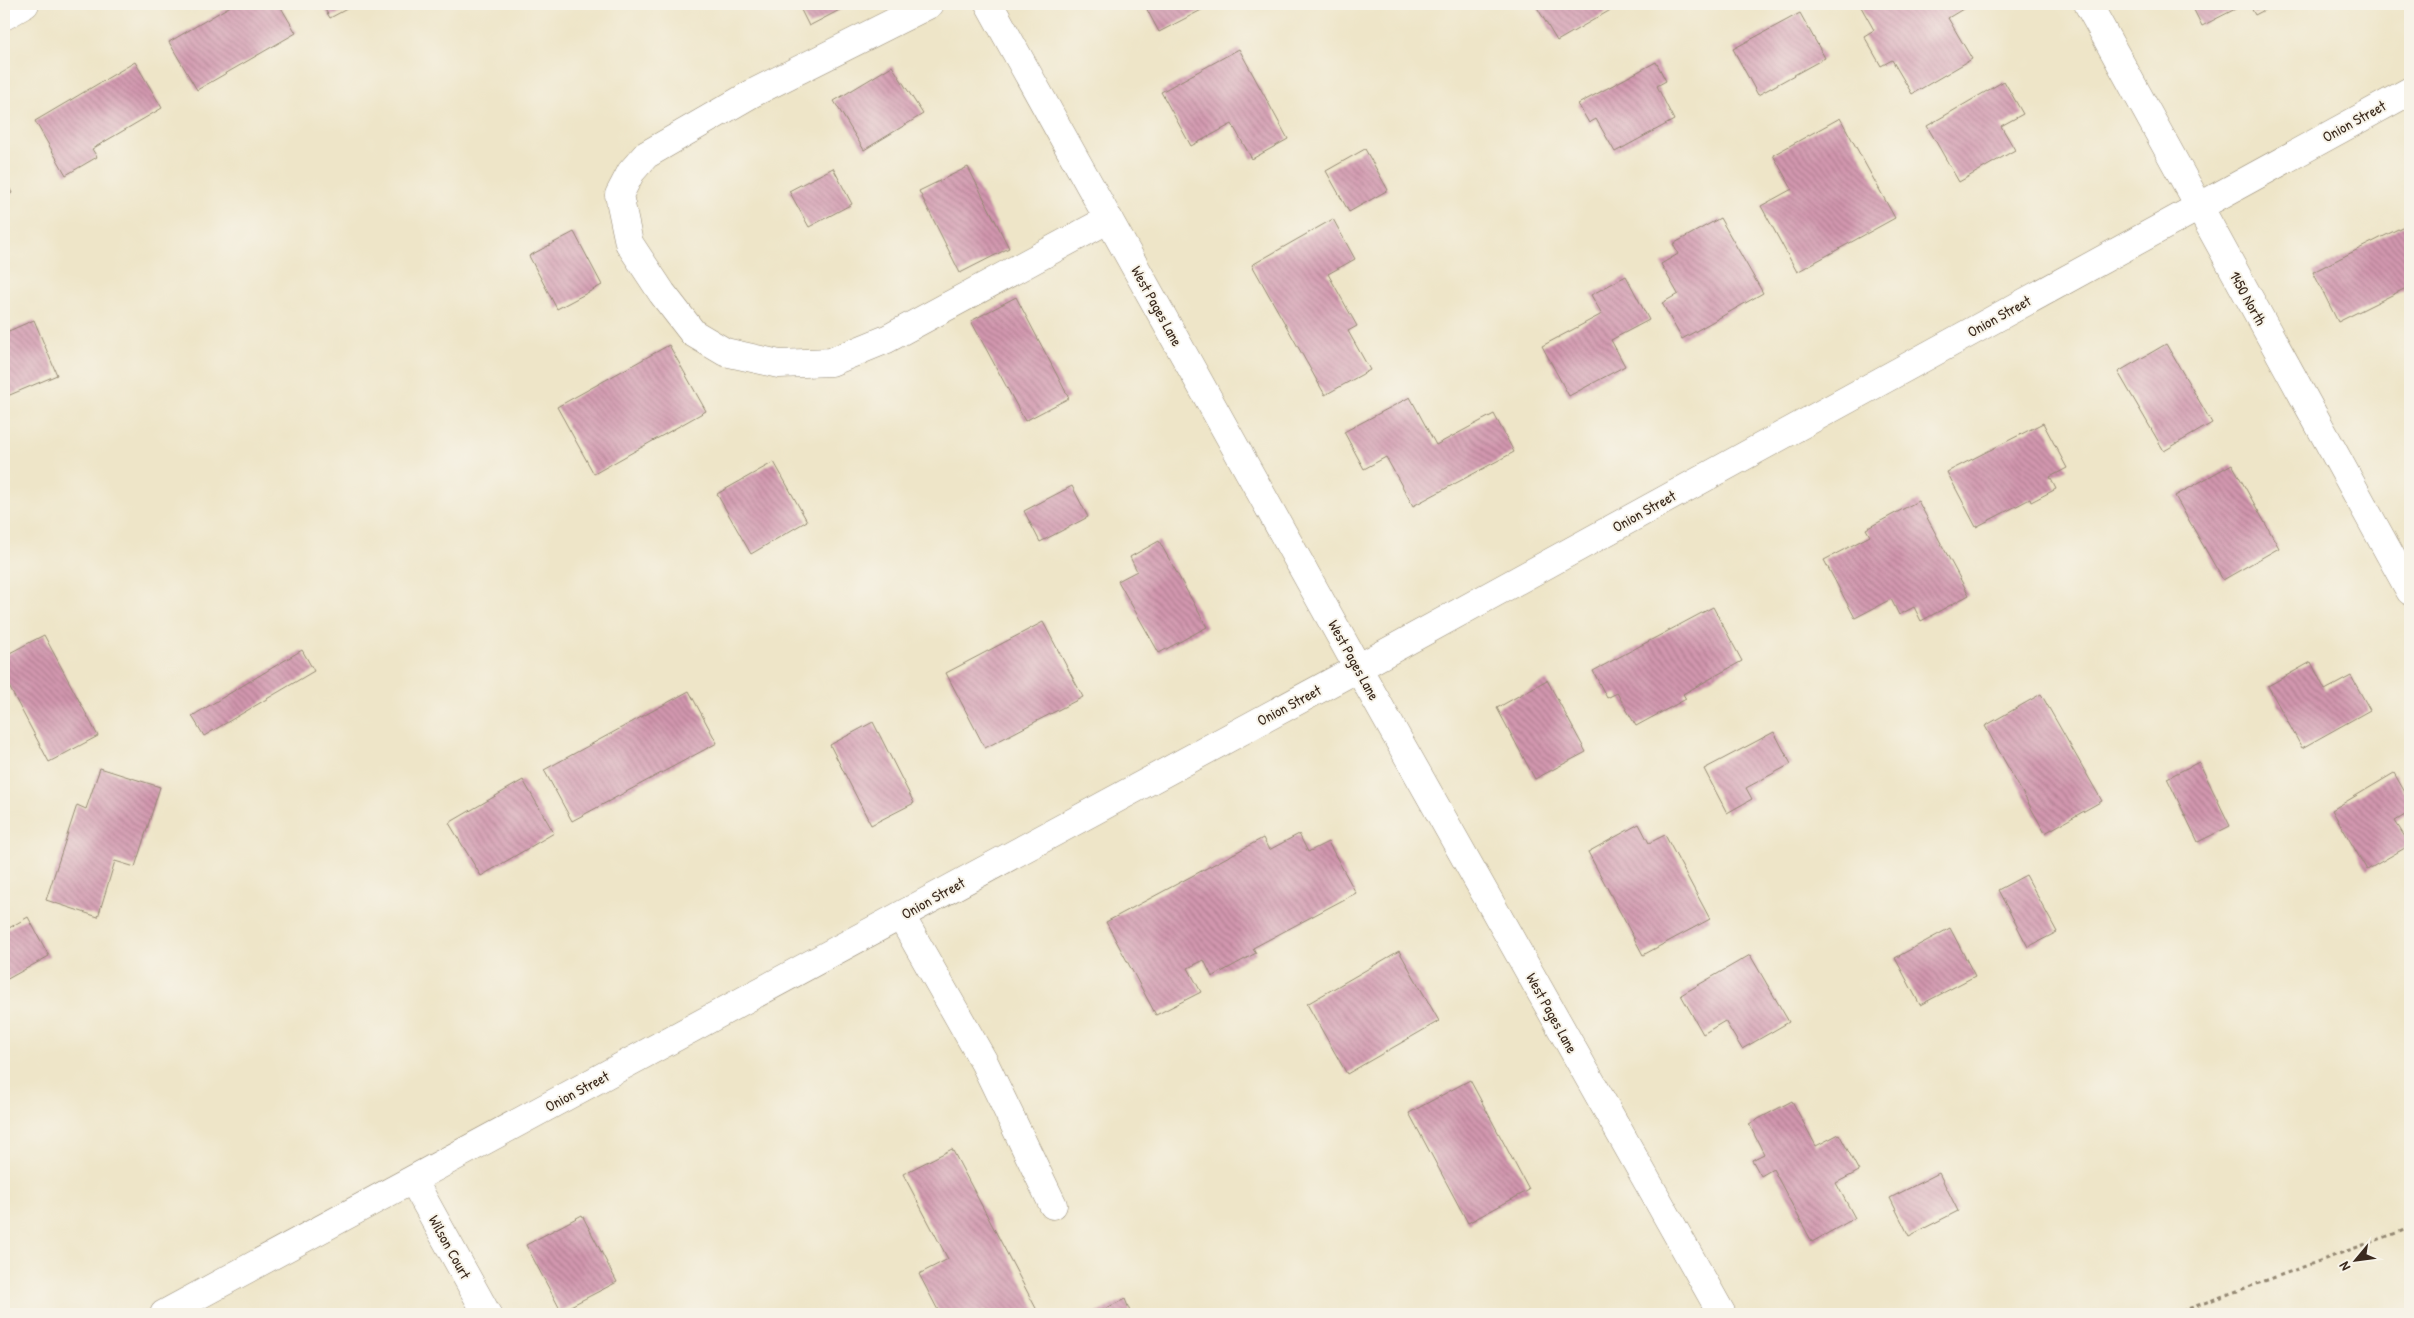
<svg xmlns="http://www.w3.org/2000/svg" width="2414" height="1318" viewBox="0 0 2414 1318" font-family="'Patrick Hand',sans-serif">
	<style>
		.building { fill: url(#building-back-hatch) }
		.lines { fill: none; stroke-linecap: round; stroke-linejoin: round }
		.minor-casing { stroke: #948873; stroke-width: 29 }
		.path { stroke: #948873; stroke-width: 3; stroke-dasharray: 4 4; stroke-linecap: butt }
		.minor { stroke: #fff; stroke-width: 28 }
		.labels { text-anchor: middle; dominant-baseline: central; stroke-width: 4; stroke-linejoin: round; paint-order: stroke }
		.street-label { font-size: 15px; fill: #3b2a1e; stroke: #f7f3e8 }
	</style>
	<defs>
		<pattern id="building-back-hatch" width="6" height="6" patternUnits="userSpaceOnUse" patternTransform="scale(1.25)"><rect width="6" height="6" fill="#d297af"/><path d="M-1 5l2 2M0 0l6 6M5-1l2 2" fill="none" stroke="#ac7b8e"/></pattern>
	</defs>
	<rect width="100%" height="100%" fill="#f7f3e8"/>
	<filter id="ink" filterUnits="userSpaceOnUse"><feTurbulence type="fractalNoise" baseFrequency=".02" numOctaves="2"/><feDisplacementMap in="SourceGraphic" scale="10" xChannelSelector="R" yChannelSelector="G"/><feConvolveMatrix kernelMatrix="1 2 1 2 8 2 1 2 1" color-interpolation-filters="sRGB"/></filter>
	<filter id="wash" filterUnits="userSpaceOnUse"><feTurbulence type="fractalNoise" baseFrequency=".0096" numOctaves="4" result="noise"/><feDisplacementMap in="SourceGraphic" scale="20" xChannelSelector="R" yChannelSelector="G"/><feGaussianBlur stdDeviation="1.12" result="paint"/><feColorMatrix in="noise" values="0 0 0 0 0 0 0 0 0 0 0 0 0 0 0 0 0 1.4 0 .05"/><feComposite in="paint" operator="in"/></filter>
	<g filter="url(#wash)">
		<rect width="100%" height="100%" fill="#eee5c8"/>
		<g id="blocks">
			<path class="building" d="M234 4H279L296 33 197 90 169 42Z
				M322 4H356L330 18Z
				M798 4H851L809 26Z
				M1144 4H1213L1159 32Z
				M1535 4H1611L1614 8 1557 41Z
				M1866 4H1966L1968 6 1948 18 1972 59 1912 94 1892 60 1881 66 1864 36 1874 30 1861 7Z
				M2191 4H2245L2202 26Z
				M2249 4H2276L2255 15Z
				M1800 13 1825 58 1758 95 1733 49Z
				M1239 49 1288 139 1252 159 1232 124 1191 146 1161 92Z
				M135 62 162 108 92 149 97 157 66 175 35 121Z
				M1656 62 1666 81 1657 86 1674 120 1615 152 1596 119 1589 123 1578 104Z
				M892 66 923 114 864 150 834 101Z
				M2004 81 2023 114 2001 126 2015 150 1959 182 1927 126Z
				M1840 118 1895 218 1797 272 1761 206 1792 189 1773 155Z
				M1365 149 1388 190 1349 212 1326 171Z
				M968 167 1009 248 960 273 919 191Z
				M833 168 852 204 809 227 789 191Z
				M4 178 12 193 4 198Z
				M1720 218 1763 293 1682 339 1662 303 1678 294 1661 264 1678 254 1673 244Z
				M1333 219 1355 259 1328 274 1357 326 1348 331 1370 370 1325 395 1252 265Z
				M2406 225 2410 233V286L2338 322 2313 272Z
				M574 232 602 285 557 309 529 256Z
				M1626 276 1649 320 1611 340 1625 366 1569 396 1542 346 1602 314 1591 295Z
				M1016 297 1069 398 1025 421 971 321Z
				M34 320 57 375 5 397 4 333Z
				M2166 344 2212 423 2164 451 2118 372Z
				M669 345 706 411 594 474 557 407Z
				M1410 397 1436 445 1494 414 1514 452 1413 506 1386 457 1364 469 1344 432Z
				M2043 423 2067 468 2050 477 2056 489 2031 502 2030 499 1976 527 1947 472Z
				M774 462 807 521 751 554 717 494Z
				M2232 464 2279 548 2223 580 2175 496Z
				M1072 486 1088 517 1040 542 1024 511Z
				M1918 501 1969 595 1921 621 1914 607 1899 615 1891 599 1855 618 1824 560 1870 536 1866 529Z
				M1159 541 1207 627 1159 653 1118 581 1137 571 1130 557Z
				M1713 607 1742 661 1683 694 1686 699 1636 726 1617 693 1607 698 1593 671Z
				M1043 622 1083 697 985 748 946 673Z
				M44 635 98 736 49 762 4 677V656Z
				M302 650 314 671 204 736 192 716Z
				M2311 662 2325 690 2351 676 2370 710 2302 748 2268 686Z
				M1547 680 1586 752 1535 779 1497 708Z
				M689 691 717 743 572 821 544 770Z
				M2041 694 2102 801 2045 833 1985 726Z
				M873 722 914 803 871 825 830 745Z
				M1774 732 1791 764 1746 788 1752 799 1727 813 1704 769Z
				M2199 762 2230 826 2198 842 2167 778Z
				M100 768 160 787 135 867 115 861 98 917 46 900 77 805 86 809Z
				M2394 773 2410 801V812L2395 821 2410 845 2367 870 2332 810Z
				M523 780 554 833 481 876 449 823Z
				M1639 824 1649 843 1665 835 1710 919 1643 955 1588 852Z
				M1299 834 1308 852 1328 842 1356 893 1253 948 1256 953 1212 977 1204 960 1188 968 1201 992 1156 1015 1106 922 1263 838 1269 850Z
				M2026 875 2057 932 2028 947 1998 890Z
				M28 917 49 956 4 981V931Z
				M1950 928 1975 976 1920 1005 1895 958Z
				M1399 951 1439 1021 1347 1074 1307 1004Z
				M1750 955 1789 1022 1742 1049 1725 1021 1703 1034 1681 995Z
				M1470 1080 1529 1190 1468 1223 1409 1113Z
				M1792 1101 1816 1146 1839 1134 1859 1171 1836 1183 1855 1218 1812 1242 1773 1169 1761 1176 1752 1160 1764 1154 1749 1124Z
				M952 1149 1039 1314H987L985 1311 978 1314H940L919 1274 948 1259 903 1174Z
				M1939 1173 1958 1211 1909 1236 1890 1198Z
				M582 1215 617 1282 561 1311 526 1245Z
				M1125 1299 1131 1314H1094Z"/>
		</g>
	</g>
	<g filter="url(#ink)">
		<use href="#blocks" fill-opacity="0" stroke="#948873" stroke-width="1"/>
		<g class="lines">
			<defs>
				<path id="minor" d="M930 4 753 93 646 155 631 172 619 195 629 243 662 293 693 333 725 352 779 364 831 362 887 339 1109 219
					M989 4 1358 668 1722 1314
					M2088 4 2410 591
					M4 16 25 4
					M901 916 984 1062 1053 1205
					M413 1180 487 1314
					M164 1314 1358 668 2410 91"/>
			</defs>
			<use href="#minor" class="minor-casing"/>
			<path class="path" d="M2174 1314 2410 1228"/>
			<use href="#minor" class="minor"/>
		</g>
	</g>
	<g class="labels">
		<g class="street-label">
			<text transform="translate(2354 121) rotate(-29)">Onion Street</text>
			<text transform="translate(2248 298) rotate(61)">1450 North</text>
			<text transform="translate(1157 306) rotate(61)">West Pages Lane</text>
			<text transform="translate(1999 316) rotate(-29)">Onion Street</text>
			<text transform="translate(1644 511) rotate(-29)">Onion Street</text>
			<text transform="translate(1354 660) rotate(61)">West Pages Lane</text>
			<text transform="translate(1289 705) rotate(-28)">Onion Street</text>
			<text transform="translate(933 898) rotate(-29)">Onion Street</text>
			<text transform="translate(1552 1013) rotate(61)">West Pages Lane</text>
			<text transform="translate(577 1091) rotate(-28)">Onion Street</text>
			<text transform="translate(450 1247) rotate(61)">Wilson Court</text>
		</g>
	</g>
	<rect width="2414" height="1318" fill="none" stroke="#f7f3e8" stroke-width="20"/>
	<g transform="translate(2356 1260) rotate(241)" stroke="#f7f3e8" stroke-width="4" paint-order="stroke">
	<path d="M0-4L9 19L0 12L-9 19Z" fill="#3b2a1e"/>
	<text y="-8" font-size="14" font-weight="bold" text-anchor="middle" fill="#3b2a1e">N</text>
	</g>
</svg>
